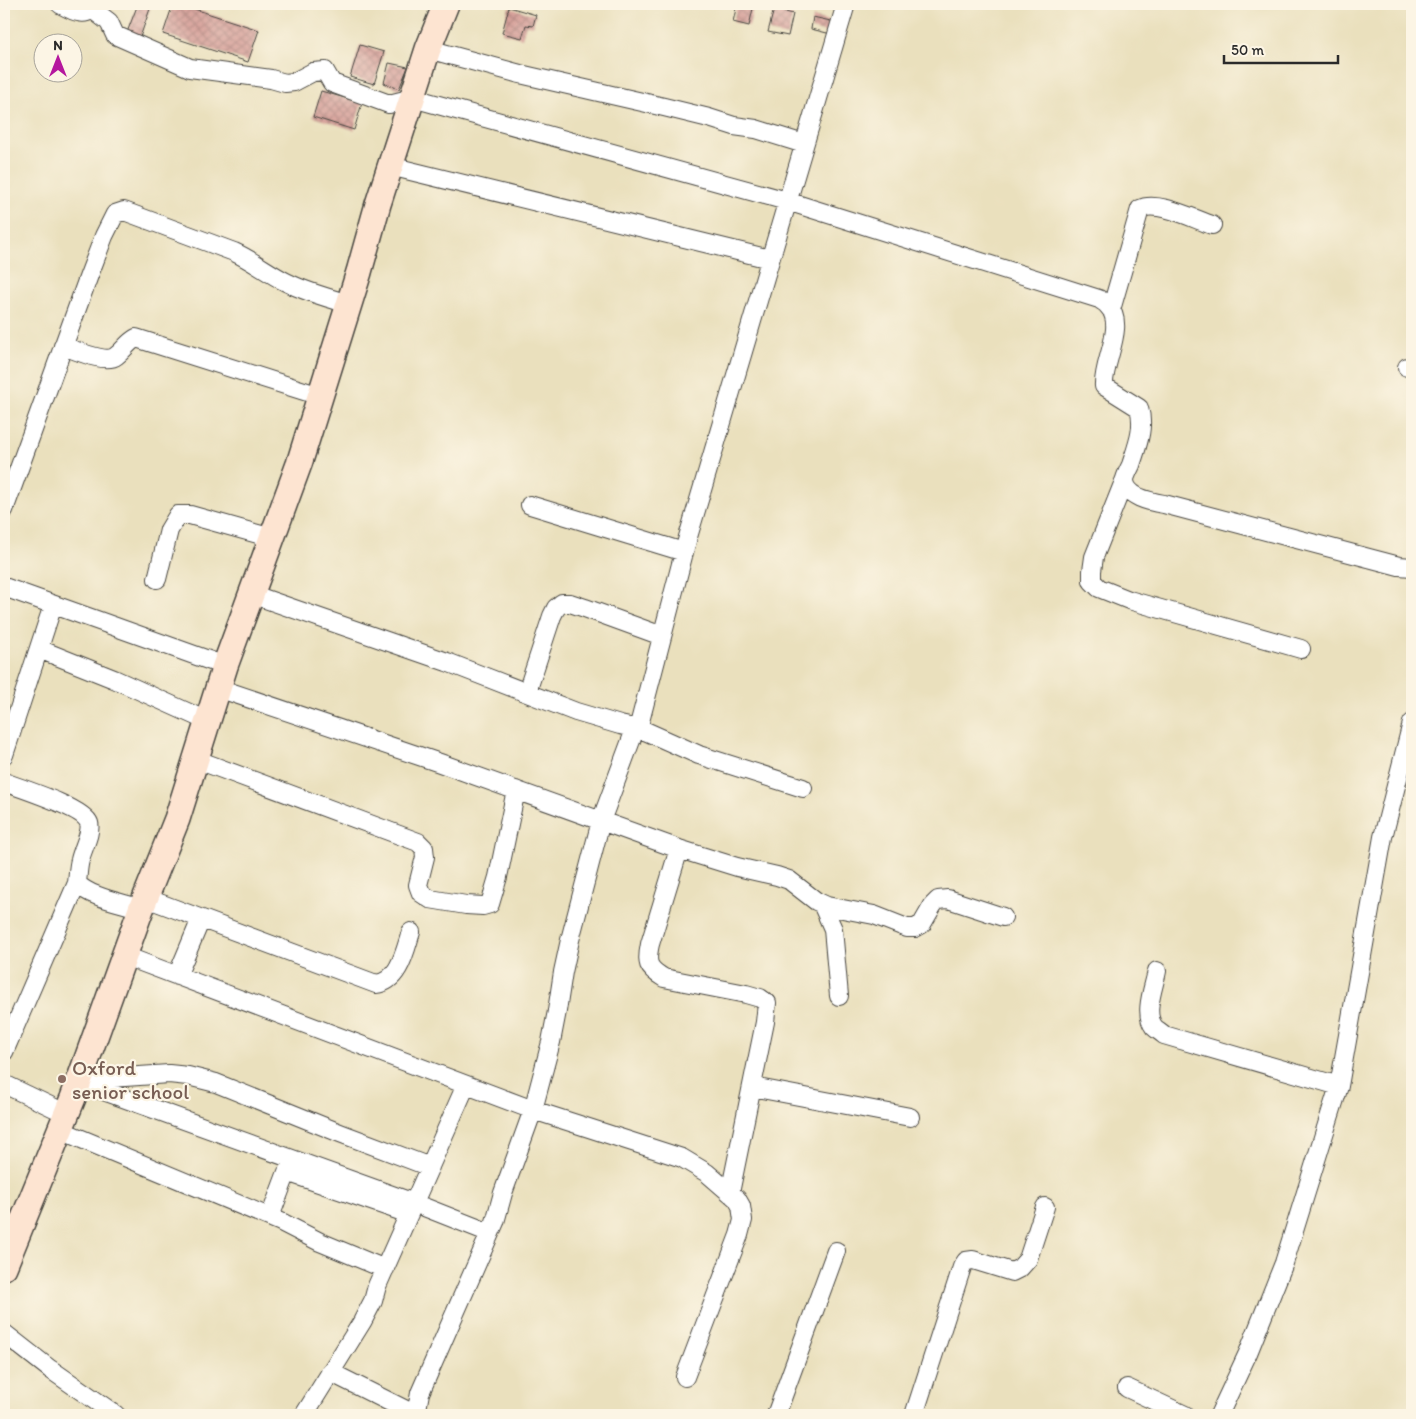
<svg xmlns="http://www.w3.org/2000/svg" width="1416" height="1419" viewBox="0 0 1416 1419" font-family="Itim,sans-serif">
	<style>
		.building { fill: url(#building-cross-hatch) }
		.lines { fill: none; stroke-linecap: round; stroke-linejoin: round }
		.street-casing { stroke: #484641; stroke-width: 20 }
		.secondary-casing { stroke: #484641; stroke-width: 28 }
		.street { stroke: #fff; stroke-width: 18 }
		.secondary { stroke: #fde4d1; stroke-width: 25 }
		.education-dot { fill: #8d6e63; stroke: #fcf5e5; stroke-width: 2 }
		.labels { text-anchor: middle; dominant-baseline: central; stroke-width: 4.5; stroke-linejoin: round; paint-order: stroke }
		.education-label { font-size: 21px; fill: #785e54; stroke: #fcf5e5; text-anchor: start }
	</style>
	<defs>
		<pattern id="building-cross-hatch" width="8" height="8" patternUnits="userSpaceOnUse" patternTransform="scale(1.25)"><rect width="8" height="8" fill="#d19590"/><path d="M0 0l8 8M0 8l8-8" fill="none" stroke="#aa7a76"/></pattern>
	</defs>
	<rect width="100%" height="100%" fill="#fcf5e5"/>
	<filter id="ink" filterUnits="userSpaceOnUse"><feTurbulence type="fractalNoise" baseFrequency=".02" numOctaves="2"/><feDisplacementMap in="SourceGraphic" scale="10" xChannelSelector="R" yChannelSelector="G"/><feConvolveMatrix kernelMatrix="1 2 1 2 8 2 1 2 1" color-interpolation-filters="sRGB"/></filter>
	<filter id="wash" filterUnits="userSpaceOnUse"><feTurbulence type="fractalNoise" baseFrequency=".0096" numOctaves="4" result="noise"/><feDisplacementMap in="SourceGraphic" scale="20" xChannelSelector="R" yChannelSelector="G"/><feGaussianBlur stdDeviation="1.12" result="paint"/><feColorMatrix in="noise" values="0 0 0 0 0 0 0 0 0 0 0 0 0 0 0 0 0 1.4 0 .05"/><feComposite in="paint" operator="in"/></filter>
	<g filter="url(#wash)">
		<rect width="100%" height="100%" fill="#eae0bd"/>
		<g id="blocks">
			<path class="building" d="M138 4 151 6 139 40 126 35Z
				M173 4H179L259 30 248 62 163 34Z
				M737 4H754L749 26 733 22Z
				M509 7 536 15 533 26 526 25 522 38 502 33Z
				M774 9 793 14 788 36 768 32Z
				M813 17 835 22 831 34 811 29Z
				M360 45 384 52 374 84 350 77Z
				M389 63 408 67 399 89 384 83Z
				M321 91 362 103 354 130 313 117Z"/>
		</g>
	</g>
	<g filter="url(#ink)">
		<use href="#blocks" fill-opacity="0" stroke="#484641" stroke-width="1"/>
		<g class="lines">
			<defs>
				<path id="street" d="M60 4C71 10 87 20 95 4
					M92 9 109 22 115 35 190 68 271 79 285 83 294 82 313 72 325 71 332 83 389 104 413 98 787 201 1099 299C1102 301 1106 303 1108 306 1127 325 1102 363 1104 386L1139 408C1145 428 1137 446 1131 465 1129 469 1126 475 1125 479 1124 497 1152 502 1164 504L1399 566 1412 567
					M428 49 520 74 664 107 709 118 734 126 756 129 804 144
					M390 166 770 259
					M1111 310 1140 209C1157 200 1194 219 1212 225
					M63 346C75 350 106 364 116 356 124 350 127 343 136 338L320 396
					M1407 367 1412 368
					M1125 479 1094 557 1092 571V581L1099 588 1129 600 1301 649
					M530 505 684 552
					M4 510 88 278 104 236 115 214 124 211 234 252C252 260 268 273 286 282 306 292 328 298 349 304
					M157 579 169 530 178 515H190L272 538
					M4 587 225 666
					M251 594 447 662 576 712 620 725 643 730 699 755 803 788
					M39 649 114 679 207 721
					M218 688 440 763 679 849 737 867 777 876 789 880 816 901 827 906 874 915 907 928H915L922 924 933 905 938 900 948 899 1003 917
					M527 692 552 616 556 608 562 603H570L585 608 662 636
					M638 729 688 537 846 4
					M4 755 53 605
					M195 759 418 842 424 848 425 857 418 885 421 893 430 899 466 905 483 906 490 904 498 877 516 790
					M4 782C20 788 84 808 89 823 92 832 82 850 80 860 78 867 78 875 77 883 88 897 124 903 141 909
					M679 849 650 944C646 963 647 968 664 978L746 994 760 998 767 1003 765 1022 730 1193
					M146 898 376 984C399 982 405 951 411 932
					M822 904 833 929 839 996
					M125 956 533 1110 682 1158 707 1173 737 1199 741 1206 743 1220 739 1235 685 1377
					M1157 971C1154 987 1143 1013 1154 1027 1157 1030 1161 1032 1164 1035L1339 1086
					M177 976 201 919
					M4 1052 77 883
					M80 1080 169 1074 188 1076 216 1083 340 1133 430 1167
					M79 1082 414 1203 490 1233
					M4 1084 67 1114
					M752 1087 910 1117
					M60 1130 281 1222 320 1242 385 1269
					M270 1217 287 1172 409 1214
					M4 1333 50 1369 116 1415
					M330 1372 416 1415
					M1127 1388 1185 1415
					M304 1415 362 1322 373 1301 377 1286 466 1085
					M416 1415 420 1393 495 1222 503 1193 533 1110 551 1042 557 1011 563 972 570 940 601 821 633 735 632 727
					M776 1415 836 1251
					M914 1415 962 1267 966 1261 973 1260 1012 1272 1020 1268 1028 1259 1045 1207
					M1219 1415 1248 1353 1284 1263 1339 1086 1383 837 1412 723"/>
				<path id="secondary" d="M4 1267 73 1098 141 909 177 819 225 666 299 464 359 272 378 204 428 49 446 4"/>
			</defs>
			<use href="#street" class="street-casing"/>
			<use href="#secondary" class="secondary-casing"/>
			<use href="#street" class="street"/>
			<use href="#secondary" class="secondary"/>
		</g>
	</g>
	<circle class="education-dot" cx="62" cy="1079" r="5"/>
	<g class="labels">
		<g class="education-label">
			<text x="72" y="1067">Oxford<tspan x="72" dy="24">senior school</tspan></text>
		</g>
	</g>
	<rect width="1416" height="1419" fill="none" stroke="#fcf5e5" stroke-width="20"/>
	<g transform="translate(58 58)"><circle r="24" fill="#fcf5e5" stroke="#a8a49b"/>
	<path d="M0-4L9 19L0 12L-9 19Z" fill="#b5179e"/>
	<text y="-8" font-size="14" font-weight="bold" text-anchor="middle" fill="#2b2b2b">N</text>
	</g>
	<path d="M1224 55v8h114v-8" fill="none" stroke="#2b2b2b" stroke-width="2.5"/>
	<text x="1231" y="55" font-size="15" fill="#2b2b2b" stroke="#fcf5e5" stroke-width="4" paint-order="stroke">50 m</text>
</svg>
